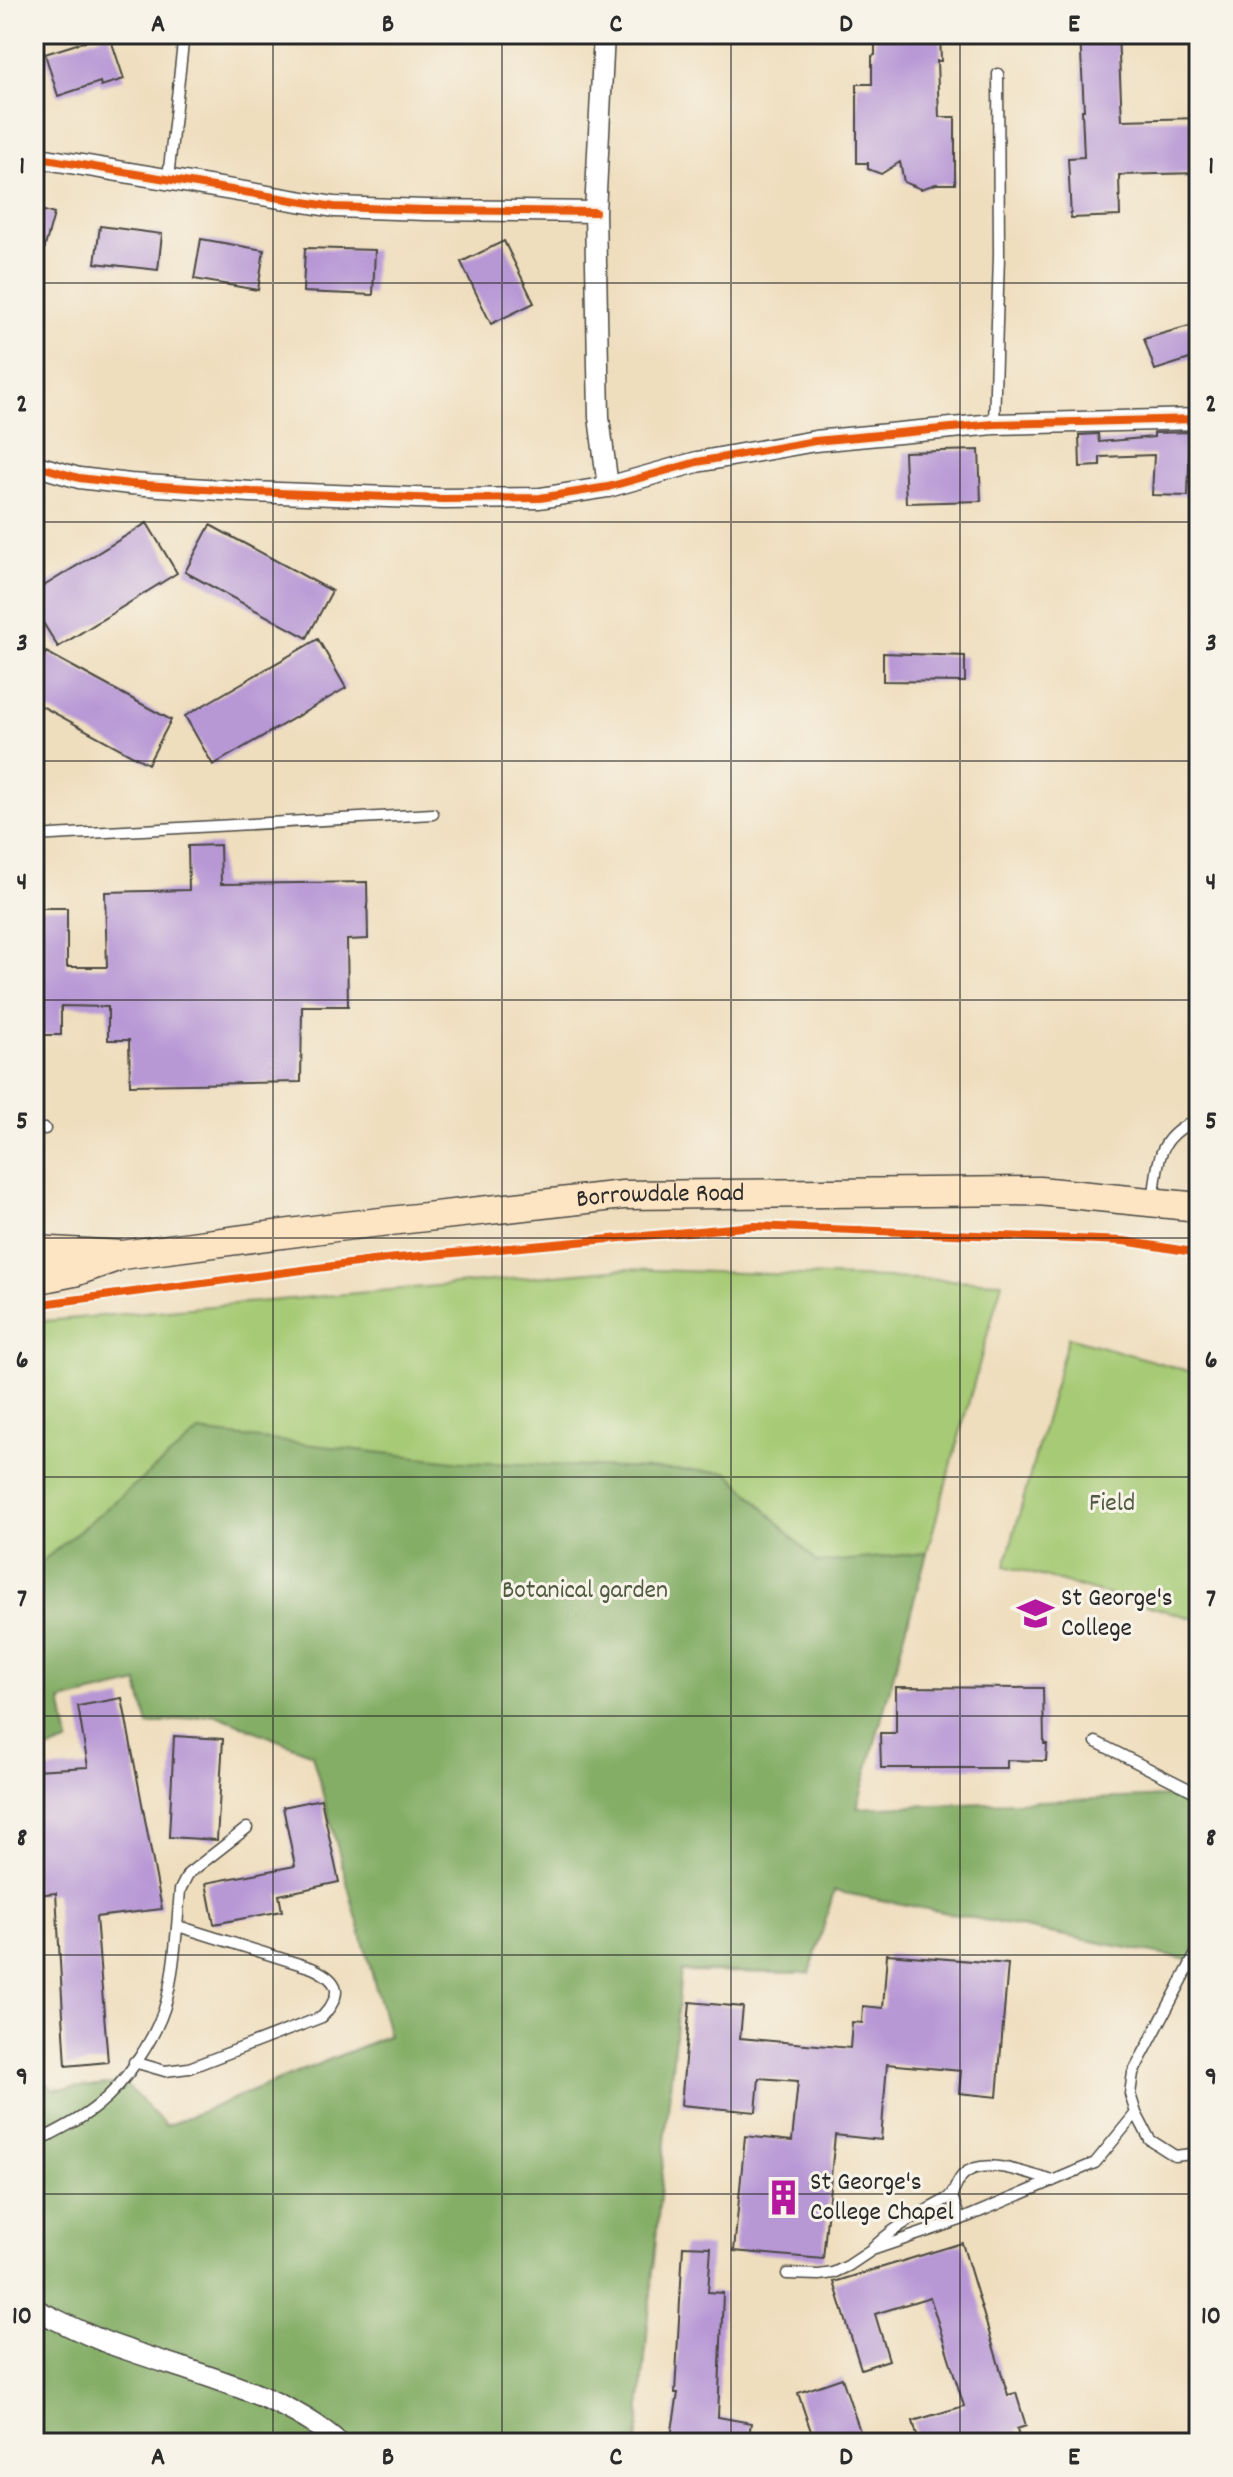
<svg xmlns="http://www.w3.org/2000/svg" width="1233" height="2477" viewBox="0 0 1233 2477" font-family="Dekko,sans-serif">
	<style>
		.green { fill: #a6ca74; stroke: #687a50; stroke-width: 2 }
		.forest { fill: #84ae66; stroke: #586c48; stroke-width: 2 }
		.building { fill: #b798d5 }
		.lines { fill: none; stroke-linecap: round; stroke-linejoin: round }
		.lane-casing { stroke: #484641; stroke-width: 13 }
		.street-casing { stroke: #484641; stroke-width: 23 }
		.secondary-casing { stroke: #484641; stroke-width: 31 }
		.lane { stroke: #fff; stroke-width: 10 }
		.street { stroke: #fff; stroke-width: 20 }
		.secondary { stroke: #fde5c4; stroke-width: 28 }
		.cycleway-casing { stroke: #f7f3e8; stroke-width: 13 }
		.cycleway { stroke: #e8590c; stroke-width: 8 }
		.grid { fill: none; stroke: #2b2b2b; stroke-width: 2; stroke-opacity: 0.55 }
		.labels { text-anchor: middle; dominant-baseline: central; stroke-width: 6; stroke-linejoin: round; paint-order: stroke }
		.street-label { font-size: 26px; fill: #2b2b2b; stroke: #f7f3e8 }
		.park-label { font-size: 26px; fill: #505b41; stroke: #f7f3e8 }
		.poi-label { font-size: 26px; fill: #2b2b2b; stroke: #f7f3e8; text-anchor: start }
		.neatline { fill: none; stroke: #2b2b2b; stroke-width: 3 }
		.grid-label { font-size: 26px; text-anchor: middle; font-weight: bold; fill: #2b2b2b }
	</style>
	<rect width="100%" height="100%" fill="#f7f3e8"/>
	<filter id="ink" filterUnits="userSpaceOnUse"><feTurbulence type="fractalNoise" baseFrequency=".0125" numOctaves="2"/><feDisplacementMap in="SourceGraphic" scale="16" xChannelSelector="R" yChannelSelector="G"/><feConvolveMatrix kernelMatrix="1 2 1 2 8 2 1 2 1" color-interpolation-filters="sRGB"/></filter>
	<filter id="wash" filterUnits="userSpaceOnUse"><feTurbulence type="fractalNoise" baseFrequency=".006" numOctaves="4" result="noise"/><feDisplacementMap in="SourceGraphic" scale="32" xChannelSelector="R" yChannelSelector="G"/><feGaussianBlur stdDeviation="1.8" result="paint"/><feColorMatrix in="noise" values="0 0 0 0 0 0 0 0 0 0 0 0 0 0 0 0 0 1.4 0 .05"/><feComposite in="paint" operator="in"/></filter>
	<g filter="url(#wash)">
		<rect width="100%" height="100%" fill="#efdebe"/>
		<path class="green" d="M623 1269 1002 1282 810 1973 680 1972 637 2443H34V2066L52 2089 125 2084 166 2126 389 2035 312 1754 214 1714 148 1725 138 1683 61 1701 69 1742 34 1755V1322Z
			M1068 1337 1199 1374V1620L1005 1566Z"/>
		<path class="forest" d="M199 1432 463 1462 728 1472 818 1563 927 1553 857 1808 1199 1795V1962L834 1891 810 1973 681 1971 637 2443H34V2168L48 2162 34 2140V2066L52 2089 125 2084 166 2126 389 2036 312 1754 214 1714 148 1725 138 1683 61 1701 69 1742 34 1755V1568Z"/>
		<g id="blocks">
			<path class="building" d="M109 34 124 79 101 86 100 82 58 96 45 54Z
				M875 34H940L941 61H937L939 117H955V184H936L921 189 904 182 900 162 881 174 868 169V163H857V84H872V56L875 55Z
				M1080 34H1118L1122 120 1199 118V173L1119 175 1120 216 1071 218 1068 158 1084 157 1082 110H1084Z
				M34 208 54 214 39 268 34 267Z
				M100 226 162 234 158 270 95 263Z
				M201 239 264 250 258 290 194 279Z
				M504 241 534 303 491 324 461 262Z
				M305 248 375 250 373 295 303 292Z
				M1199 323V356L1155 370 1144 339Z
				M1190 432 1188 496 1152 495 1154 455 1100 457V466L1080 467 1079 435 1098 434 1099 442 1154 437V433Z
				M979 450 981 501 906 503 904 452Z
				M147 523 177 573 58 647 34 608V592Z
				M210 525 332 591 307 638 185 572Z
				M318 639 346 688 213 765 185 716Z
				M46 652 171 720 148 764 34 702V676Z
				M883 653 965 656V682L883 681Z
				M220 845 221 884 367 882 368 939 347 940 348 1006H302L301 1082 130 1085 129 1040H108V1007L61 1006V1035H34V908H67V967H107L105 892 189 890 188 846Z
				M896 1687 1043 1688 1044 1744H1047L1046 1761 1007 1760V1768H881L880 1733H896Z
				M122 1698 162 1909 96 1917 108 2062 66 2066 56 1893 34 1895V1770L88 1767 78 1706Z
				M174 1736 223 1739 217 1840 169 1837Z
				M321 1799 339 1882 279 1895 282 1911 214 1924 206 1883 295 1866 283 1807Z
				M887 1954 1008 1964 997 2097 959 2093 961 2071 887 2064 881 2140 835 2135 823 2259 734 2251 745 2136 792 2141 798 2081 759 2078 756 2112 681 2105 690 2002 743 2007 740 2038 850 2048 852 2022 862 2023 863 2006 883 2008Z
				M962 2243 1008 2395 1016 2393 1026 2426 1017 2429 1021 2443H919L913 2421 964 2406 930 2297 875 2314 889 2360 861 2369 834 2282Z
				M683 2246 711 2247 708 2292 723 2293 718 2417 751 2423 748 2443H670L678 2393H675Z
				M842 2378 864 2443H815L798 2393Z"/>
		</g>
	</g>
	<g filter="url(#ink)">
		<use href="#blocks" fill-opacity="0" stroke="#484641" stroke-width="2"/>
		<g class="lines">
			<defs>
				<path id="lane" d="M168 178 184 34
					M994 424 999 255 998 74
					M34 836 433 814
					M34 1129H45
					M1153 1201C1159 1160 1156 1137 1199 1119
					M1096 1742 1199 1794
					M1199 1948 1133 2073 1130 2094 1136 2113 1150 2140 1175 2156 1199 2153
					M134 2062 165 2071 189 2068 322 2017C343 1994 341 1981 312 1968L178 1926
					M34 2143C55 2132 79 2121 97 2106 126 2083 158 2035 167 1999 175 1964 177 1926 180 1890L188 1874 247 1828
					M952 2196 960 2220
					M873 2248C894 2226 919 2215 945 2200 956 2194 955 2183 963 2175 984 2155 1030 2175 1053 2181
					M787 2274 819 2275 833 2273 848 2266 872 2250 960 2220 1095 2163 1136 2113"/>
				<path id="street" d="M604 34 595 212 599 417 608 487
					M34 157 334 207 426 210 595 212
					M34 465 79 478 130 484 251 492 443 499 540 498 608 487 697 462 815 441 994 424 1199 419
					M34 2309C64 2323 93 2339 125 2349 193 2373 285 2394 339 2443"/>
				<g id="secondary">
					<path id="s1" d="M34 1250 122 1255 336 1227 623 1195 1039 1191 1199 1207"/>
					<path d="M34 1280 74 1272 114 1258"/>
				</g>
			</defs>
			<use href="#lane" class="lane-casing"/>
			<use href="#street" class="street-casing"/>
			<use href="#secondary" class="secondary-casing"/>
			<use href="#lane" class="lane"/>
			<use href="#street" class="street"/>
			<use href="#secondary" class="secondary"/>
			<defs>
				<path id="cycleway" d="M34 157 334 207 426 210 595 212
					M34 465 79 478 130 484 251 492 443 499 540 498 608 487 697 462 815 441 994 424 1199 419
					M34 1305 387 1259 754 1226 1124 1241 1199 1253"/>
			</defs>
			<use href="#cycleway" class="cycleway-casing"/>
			<use href="#cycleway" class="cycleway"/>
		</g>
	</g>
	<path class="grid" d="M273 34V2443M502 34V2443M731 34V2443M960 34V2443M34 283H1199M34 522H1199M34 761H1199M34 1000H1199M34 1238H1199M34 1477H1199M34 1716H1199M34 1955H1199M34 2194H1199"/>
	<defs>
		<symbol id="school-bare" viewBox="-9 -9 18 18"><path d="M0-5L7-2L0 1L-7-2ZM-4 1L0 2.5L4 1V4Q0 6-4 4Z" fill="#b5179e" stroke="#f7f3e8" stroke-width="2.5" paint-order="stroke"/></symbol>
		<symbol id="building-bare" viewBox="-9 -9 18 18"><path d="M-4-6H4V6H1V3H-1V6H-4ZM-2.5-4.3h1.7v1.8h-1.7ZM.8-4.3h1.7v1.8H.8ZM-2.5-1h1.7V.8h-1.7ZM.8-1h1.7V.8H.8Z" fill="#b5179e" stroke="#f7f3e8" stroke-width="2.5" paint-order="stroke"/></symbol>
	</defs>
	<g fill-rule="evenodd">
		<use href="#school-bare" x="1010" y="1588" width="51" height="51"/>
		<use href="#building-bare" x="758" y="2172" width="51" height="51"/>
	</g>
	<g class="labels">
		<g class="street-label">
			<text stroke="none"><textPath href="#s1" startOffset="630">Borrowdale Road</textPath></text>
		</g>
		<g class="park-label">
			<text x="1112" y="1504">Field</text>
			<text x="585" y="1591">Botanical garden</text>
		</g>
		<g class="poi-label">
			<text x="1061" y="1599">St George's<tspan x="1061" dy="30">College</tspan></text>
			<text x="810" y="2183">St George's<tspan x="810" dy="30">College Chapel</tspan></text>
		</g>
	</g>
	<rect width="1233" height="2477" fill="none" stroke="#f7f3e8" stroke-width="88"/>
	<rect x="44" y="44" width="1145" height="2389" class="neatline"/>
	<g class="grid-label">
		<text x="158" y="31">A</text>
		<text x="388" y="31">B</text>
		<text x="616" y="31">C</text>
		<text x="846" y="31">D</text>
		<text x="1074" y="31">E</text>
		<text x="22" y="173">1</text>
		<text x="1211" y="173">1</text>
		<text x="22" y="411">2</text>
		<text x="1211" y="411">2</text>
		<text x="22" y="650">3</text>
		<text x="1211" y="650">3</text>
		<text x="22" y="889">4</text>
		<text x="1211" y="889">4</text>
		<text x="22" y="1128">5</text>
		<text x="1211" y="1128">5</text>
		<text x="22" y="1367">6</text>
		<text x="1211" y="1367">6</text>
		<text x="22" y="1606">7</text>
		<text x="1211" y="1606">7</text>
		<text x="22" y="1845">8</text>
		<text x="1211" y="1845">8</text>
		<text x="22" y="2084">9</text>
		<text x="1211" y="2084">9</text>
		<text x="22" y="2323">10</text>
		<text x="1211" y="2323">10</text>
		<text x="158" y="2464">A</text>
		<text x="388" y="2464">B</text>
		<text x="616" y="2464">C</text>
		<text x="846" y="2464">D</text>
		<text x="1074" y="2464">E</text>
	</g>
</svg>
